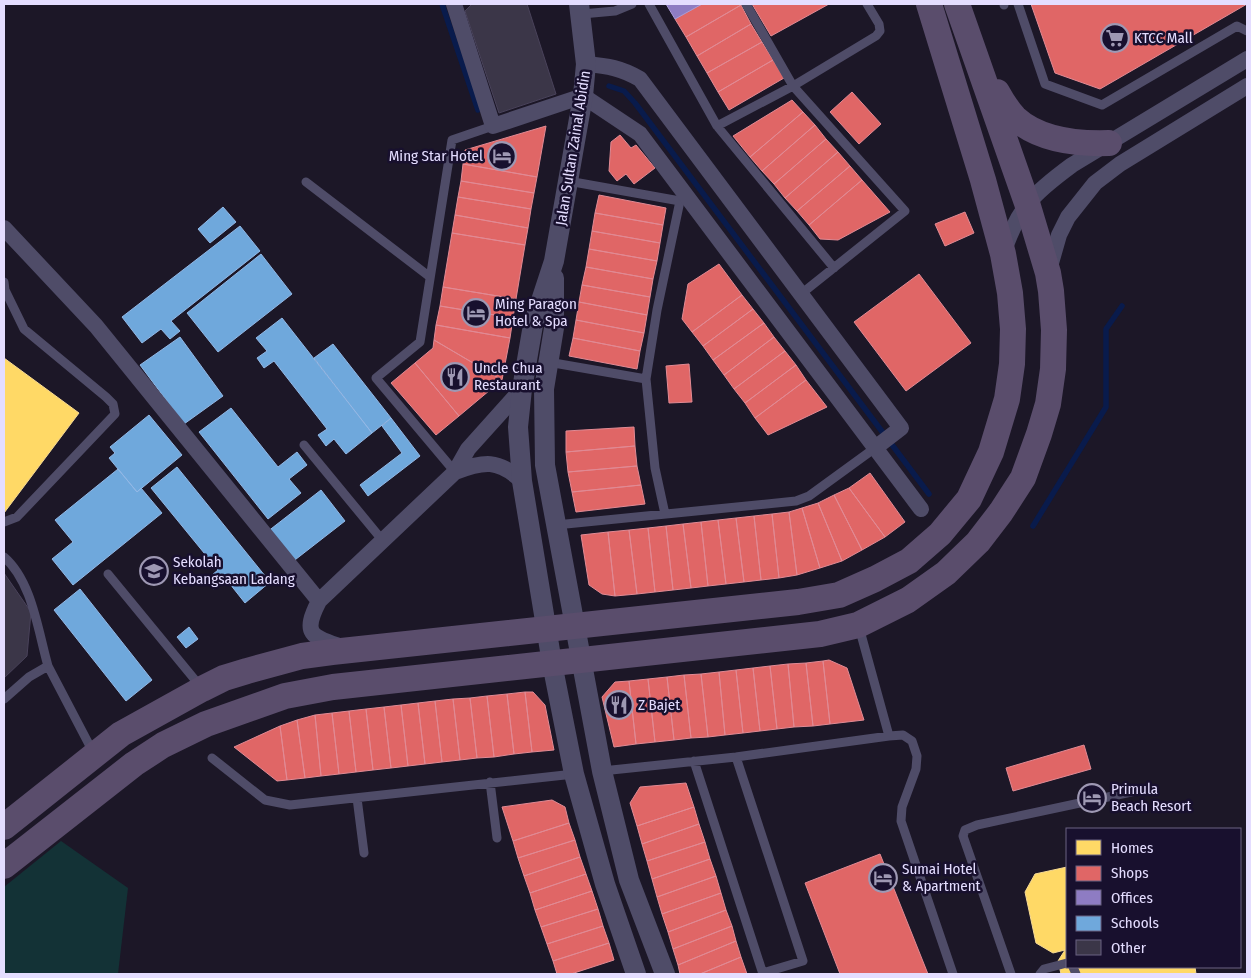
<svg xmlns="http://www.w3.org/2000/svg" width="1251" height="978" viewBox="0 0 1251 978" font-family="'Fira Sans Condensed',sans-serif">
	<style>
		.green { fill: #133236 }
		.homes { fill: #ffd966; stroke: #f7da94 }
		.shops { fill: #e06666; stroke: #e18a94 }
		.offices { fill: #8e7cc3; stroke: #a899d5 }
		.schools { fill: #6fa8dc; stroke: #92b8e6 }
		.lines { fill: none; stroke-linecap: round; stroke-linejoin: round }
		.stream { stroke: #091b4c; stroke-width: 5.5 }
		.building { fill: #3b3648; stroke: #49425a }
		.service { stroke: #4f4c68; stroke-width: 9 }
		.minor { stroke: #4f4c68; stroke-width: 16 }
		.tertiary { stroke: #4f4c68; stroke-width: 20 }
		.primary { stroke: #5a4d6c; stroke-width: 26 }
		.labels { text-anchor: middle; dominant-baseline: central; stroke-width: 5; stroke-linejoin: round; paint-order: stroke }
		.poi-label { font-size: 15px; fill: #e4ddff; stroke: #18102e; text-anchor: start }
		.street-label { font-size: 15px; fill: #e4ddff; stroke: #18102e }
	</style>
	<rect width="100%" height="100%" fill="#1c1727"/>
	<path class="green" d="M61 841 128 888 118 974H4V887Z"/>
	<path class="homes" d="M4 358 79 413 4 513Z
		M1067 867V967H1195L1196 974H1061L1058 961 1065 950 1053 953 1036 943 1025 892 1035 874Z"/>
	<path class="shops" d="M702 4H740L741 5 686 37 675 19Z
		M752 4H829L771 36Z
		M1031 4H1247L1100 89 1055 73Z
		M741 5 751 24 697 56 686 37Z
		M751 24 762 42 707 73 697 56Z
		M762 42 773 60 718 92 707 73Z
		M773 60 784 78 729 110 718 92Z
		M852 92 881 124 859 144 830 112Z
		M792 100 803 112 750 157 733 136Z
		M803 112 815 125 762 171 750 157Z
		M815 125 826 139 774 184 762 171Z
		M546 126 537 177 463 164 465 150Z
		M620 135 631 148 636 145 655 168 634 184 626 174 617 181 609 171 611 142Z
		M826 139 838 152 785 198 774 184Z
		M838 152 850 166 797 211 785 198Z
		M463 164 537 177 534 193 461 181Z
		M850 166 862 180 809 225 797 211Z
		M862 180 890 212 838 240 820 239 809 225Z
		M461 181 534 193 531 209 458 197Z
		M599 195 666 208 663 225 595 213Z
		M458 197 531 209 528 228 455 215Z
		M965 212 974 233 945 246 935 224Z
		M595 213 663 225 660 243 592 231Z
		M455 215 528 228 525 245 452 233Z
		M592 231 660 243 657 261 589 249Z
		M452 233 525 245 516 299 443 287Z
		M589 249 657 261 653 279 586 267Z
		M719 264 742 295 692 332 682 319 688 284Z
		M586 267 653 279 650 297 582 285Z
		M919 274 971 343 906 391 854 322Z
		M582 285 650 297 647 315 579 302Z
		M443 287 516 299 513 318 440 306Z
		M742 295 753 309 703 346 692 332Z
		M579 302 647 315 644 333 576 320Z
		M440 306 513 318 510 338 436 325Z
		M753 309 764 323 713 360 703 346Z
		M576 320 644 333 640 351 573 338Z
		M764 323 774 337 724 375 713 360Z
		M436 325 510 338 502 380 434 340Z
		M774 337 785 351 734 389 724 375Z
		M573 338 640 351 637 369 569 356Z
		M434 340 502 380 459 416 415 363 433 348Z
		M785 351 796 365 745 403 734 389Z
		M415 363 459 416 436 435 391 383Z
		M689 364 692 402 669 403 666 366Z
		M796 365 806 380 755 418 745 403Z
		M806 380 827 407 768 435 755 418Z
		M634 427 635 446 566 452V431Z
		M635 446 637 466 568 472 566 452Z
		M637 466 641 485 572 492 568 472Z
		M870 473 905 522 885 537 849 488Z
		M641 485 645 504 576 512 572 492Z
		M849 488 885 537 862 550 834 495Z
		M834 495 862 550 842 561 818 503Z
		M818 503 842 561 820 568 802 508Z
		M802 508 820 568 797 575 789 512Z
		M789 512 797 575 779 578 772 514Z
		M772 514 779 578 761 580 754 516Z
		M754 516 761 580 744 582 736 518Z
		M736 518 744 582 726 584 718 520Z
		M718 520 726 584 708 586 701 522Z
		M701 522 708 586 691 588 683 524Z
		M683 524 691 588 673 590 666 526Z
		M666 526 673 590 655 592 648 528Z
		M648 528 655 592 637 594 629 530Z
		M629 530 637 594 615 596 608 532Z
		M608 532 615 596 602 594 589 585 581 535Z
		M829 660 847 668 864 720 830 724 823 661Z
		M823 661 830 724 813 726 806 663Z
		M806 663 813 726 794 727 788 664Z
		M788 664 794 727 777 729 770 666Z
		M770 666 777 729 760 731 753 668Z
		M753 668 760 731 743 733 736 670Z
		M736 670 743 733 725 735 719 672Z
		M719 672 725 735 708 737 701 674Z
		M701 674 708 737 691 738 684 675Z
		M684 675 691 738 674 740 667 677Z
		M667 677 674 740 655 742 648 679Z
		M648 679 655 742 636 744 629 681Z
		M629 681 636 744 614 747 602 697 615 682Z
		M525 692 532 752 514 754 507 694Z
		M525 692H533L545 705 554 750 532 752Z
		M507 694 514 754 494 757 487 696Z
		M487 696 494 757 477 758 470 698Z
		M470 698 477 758 460 760 453 699Z
		M453 699 460 760 442 762 435 701Z
		M435 701 442 762 425 764 418 703Z
		M418 703 425 764 408 766 401 705Z
		M401 705 408 766 391 768 384 707Z
		M384 707 391 768 373 770 366 709Z
		M366 709 373 770 356 772 349 711Z
		M349 711 356 772 339 774 332 713Z
		M332 713 339 774 321 776 315 715Z
		M315 715 321 776 305 778 297 720Z
		M297 720 305 778 287 780 280 726Z
		M280 726 287 780 277 781 234 747Z
		M1084 745 1091 769 1013 791 1006 768Z
		M686 783 694 807 637 826 630 803 640 787Z
		M552 800 565 807 569 823 513 841 502 807Z
		M694 807 699 824 642 844 637 826Z
		M569 823 575 840 518 858 513 841Z
		M699 824 705 842 647 861 642 844Z
		M575 840 580 857 524 876 518 858Z
		M705 842 710 859 652 879 647 861Z
		M880 854 928 974H840L805 883Z
		M580 857 586 874 530 893 524 876Z
		M710 859 716 876 657 897 652 879Z
		M586 874 592 891 535 910 530 893Z
		M716 876 721 893 662 914 657 897Z
		M592 891 598 909 541 927 535 910Z
		M721 893 726 910 668 932 662 914Z
		M598 909 603 926 547 944 541 927Z
		M726 910 732 926 673 949 668 932Z
		M603 926 609 943 553 961 547 944Z
		M732 926 736 941 678 965 673 949Z
		M736 941 741 957 700 974H680L678 965Z
		M609 943 614 960 571 974H557L553 961Z
		M741 957 747 974H700Z"/>
	<path class="offices" d="M666 4H702L675 19Z"/>
	<path class="schools" d="M223 207 236 222 210 243 198 229Z
		M240 226 260 251 171 321 180 331 170 339 161 329 142 343 122 317Z
		M261 254 292 294 218 352 187 313Z
		M282 318 372 433 346 454 334 439 326 446 318 435 327 429 274 361 264 368 257 358 267 351 256 338Z
		M180 337 223 396 184 424 140 365Z
		M333 344 391 418 372 433 314 358Z
		M231 408 278 467 297 452 307 465 289 479 301 493 268 519 199 432Z
		M149 415 182 455 137 492 109 458 115 453 110 447Z
		M391 418 420 456 368 496 360 485 402 453 382 426Z
		M177 467 270 582 245 603 226 579 213 589 206 580 218 570 151 488Z
		M118 469 137 492 141 488 162 513 73 585 52 559 73 542 55 520Z
		M321 490 345 521 291 563 267 532Z
		M80 589 152 680 126 701 54 610Z
		M189 627 198 639 186 648 177 637Z"/>
	<g class="lines">
		<path class="stream" d="M442 4 478 110
			M609 86 624 91 635 103 929 494
			M1033 526 1106 407V329L1122 306"/>
	</g>
	<path class="building" d="M472 4H527L556 94 499 113 465 11Z
		M4 573 31 612 27 656 4 678Z"/>
	<g class="lines">
		<path class="service" d="M649 4 717 126 834 268
			M746 4 793 86 905 211 801 294
			M1004 4V5
			M1018 4 1045 84 1102 105 1237 26 1247 31
			M582 14 615 11 632 4
			M717 126 793 86 876 36 880 31 879 24 867 4
			M568 181 680 201
			M306 182 430 277
			M4 282 5 290 24 329 106 397 113 404 115 414 17 517 4 522
			M548 362 646 379
			M304 445 383 541
			M455 472 376 378 420 342 452 140 493 126
			M665 514 655 468 646 379 657 310 680 201 685 195
			M556 525 796 501 809 496 875 448
			M4 557C32 581 38 631 48 666
			M108 574 200 686
			M4 699 29 677 48 666 93 752
			M889 736 903 735 912 741 917 756 916 769 902 807 901 821 953 974
			M736 757 803 961 763 973
			M212 758 265 800 290 805 574 774
			M694 761 763 974
			M602 771 736 757 889 736 859 627
			M490 782 497 838
			M357 798 364 853
			M1073 967 1076 974
			M1011 974 963 836 965 830 977 825 1150 788
			M1040 974 1044 969 1067 963"/>
		<path class="minor" d="M454 4 493 126 583 96 640 134 921 509
			M586 64C608 66 621 68 640 79L901 428 875 448
			M4 228 96 326 319 601
			M1003 254C1018 207 1034 193 1072 165L1247 59
			M1049 270 1059 235 1068 217 1095 183 1120 164 1247 86
			M455 472C484 461 498 459 522 481
			M342 647C311 637 302 634 319 601L455 472 468 449 522 389"/>
		<path class="tertiary" d="M579 4 586 64 583 96 554 261 533 325 522 389 518 427 522 481 552 663 574 774 605 884 636 974
			M554 278V328L544 389 545 465 602 771 629 880 665 974"/>
		<path class="primary" d="M997 92C1002 101 1007 110 1015 118 1039 140 1078 144 1109 143
			M4 827 121 734 202 689 224 678 247 671 302 656 332 652 798 602 839 595 875 579 909 561 940 534 969 499 991 452 1007 399 1012 364 1013 329 1010 293 1003 254 983 180 929 4
			M4 866 134 764 163 745 206 724 285 696 333 687 820 634 858 625 908 600 946 573 978 542 1001 512 1023 478 1039 434 1048 404 1053 369 1054 330 1051 291 1048 273 1027 203 957 4"/>
	</g>
	<defs>
		<symbol id="supermarket-ring" viewBox="-11 -11 22 22"><circle r="9.5" fill="#18102e" stroke="#9e98b3" stroke-width="1.5"/><path d="M-6-5.5h2.5l.6 2H6L4.5 2H-2.5L-4.4-4H-6ZM-1.5 3.2a1.3 1.3 0 1 0 .1 0ZM3 3.2a1.3 1.3 0 1 0 .1 0Z" fill="#9e98b3"/></symbol>
		<symbol id="hotel-ring" viewBox="-11 -11 22 22"><circle r="9.5" fill="#18102e" stroke="#9e98b3" stroke-width="1.5"/><path d="M-6-4.5h1.5V1H6V5H4.5V3h-9V5H-6ZM-4 0a1.8 1.8 0 1 1 3.6 0ZM.5 0V-2.5h3Q6-2.5 6 0Z" fill="#9e98b3"/></symbol>
		<symbol id="restaurant-ring" viewBox="-11 -11 22 22"><circle r="9.5" fill="#18102e" stroke="#9e98b3" stroke-width="1.5"/><path d="M-5-6h1v4h1v-4h1v4h1v-4h1v5L-1.5 .5V6h-2V.5L-5-1ZM5-6V6H3V1.5H1.5Q1.5-4 5-6Z" fill="#9e98b3"/></symbol>
		<symbol id="school-ring" viewBox="-11 -11 22 22"><circle r="9.5" fill="#18102e" stroke="#9e98b3" stroke-width="1.5"/><path d="M0-5L7-2L0 1L-7-2ZM-4 1L0 2.5L4 1V4Q0 6-4 4Z" fill="#9e98b3"/></symbol>
	</defs>
	<g fill-rule="evenodd">
		<use href="#supermarket-ring" x="1099" y="22" width="32" height="32"/>
		<use href="#hotel-ring" x="486" y="140" width="32" height="32"/>
		<use href="#hotel-ring" x="460" y="297" width="32" height="32"/>
		<use href="#restaurant-ring" x="439" y="361" width="32" height="32"/>
		<use href="#school-ring" x="138" y="555" width="32" height="32"/>
		<use href="#restaurant-ring" x="603" y="689" width="32" height="32"/>
		<use href="#hotel-ring" x="1076" y="782" width="32" height="32"/>
		<use href="#hotel-ring" x="867" y="862" width="32" height="32"/>
	</g>
	<g class="labels">
		<g class="poi-label">
			<text x="1134" y="38">KTCC Mall</text>
			<text x="483" y="156" text-anchor="end">Ming Star Hotel</text>
			<text x="495" y="304">Ming Paragon<tspan x="495" dy="17">Hotel &amp; Spa</tspan></text>
			<text x="474" y="368">Uncle Chua<tspan x="474" dy="17">Restaurant</tspan></text>
			<text x="173" y="562">Sekolah<tspan x="173" dy="17">Kebangsaan Ladang</tspan></text>
			<text x="638" y="705">Z Bajet</text>
			<text x="1111" y="789">Primula<tspan x="1111" dy="17">Beach Resort</tspan></text>
			<text x="902" y="869">Sumai Hotel<tspan x="902" dy="17">&amp; Apartment</tspan></text>
		</g>
		<g class="street-label">
			<text transform="translate(573 148) rotate(-81)">Jalan Sultan Zainal Abidin</text>
		</g>
	</g>
	<rect width="1251" height="978" fill="none" stroke="#e4ddff" stroke-width="10"/>
	<rect x="1066" y="828" width="175" height="140" fill="#18102e" stroke="#6a6282"/>
	<rect x="1076" y="840" width="25" height="15" fill="#ffd966" stroke="#6a6282"/>
	<text x="1111" y="853" font-size="15" fill="#e4ddff">Homes</text>
	<rect x="1076" y="866" width="25" height="15" fill="#e06666" stroke="#6a6282"/>
	<text x="1111" y="878" font-size="15" fill="#e4ddff">Shops</text>
	<rect x="1076" y="890" width="25" height="15" fill="#8e7cc3" stroke="#6a6282"/>
	<text x="1111" y="903" font-size="15" fill="#e4ddff">Offices</text>
	<rect x="1076" y="916" width="25" height="15" fill="#6fa8dc" stroke="#6a6282"/>
	<text x="1111" y="928" font-size="15" fill="#e4ddff">Schools</text>
	<rect x="1076" y="940" width="25" height="15" fill="#3b3648" stroke="#6a6282"/>
	<text x="1111" y="953" font-size="15" fill="#e4ddff">Other</text>
</svg>
